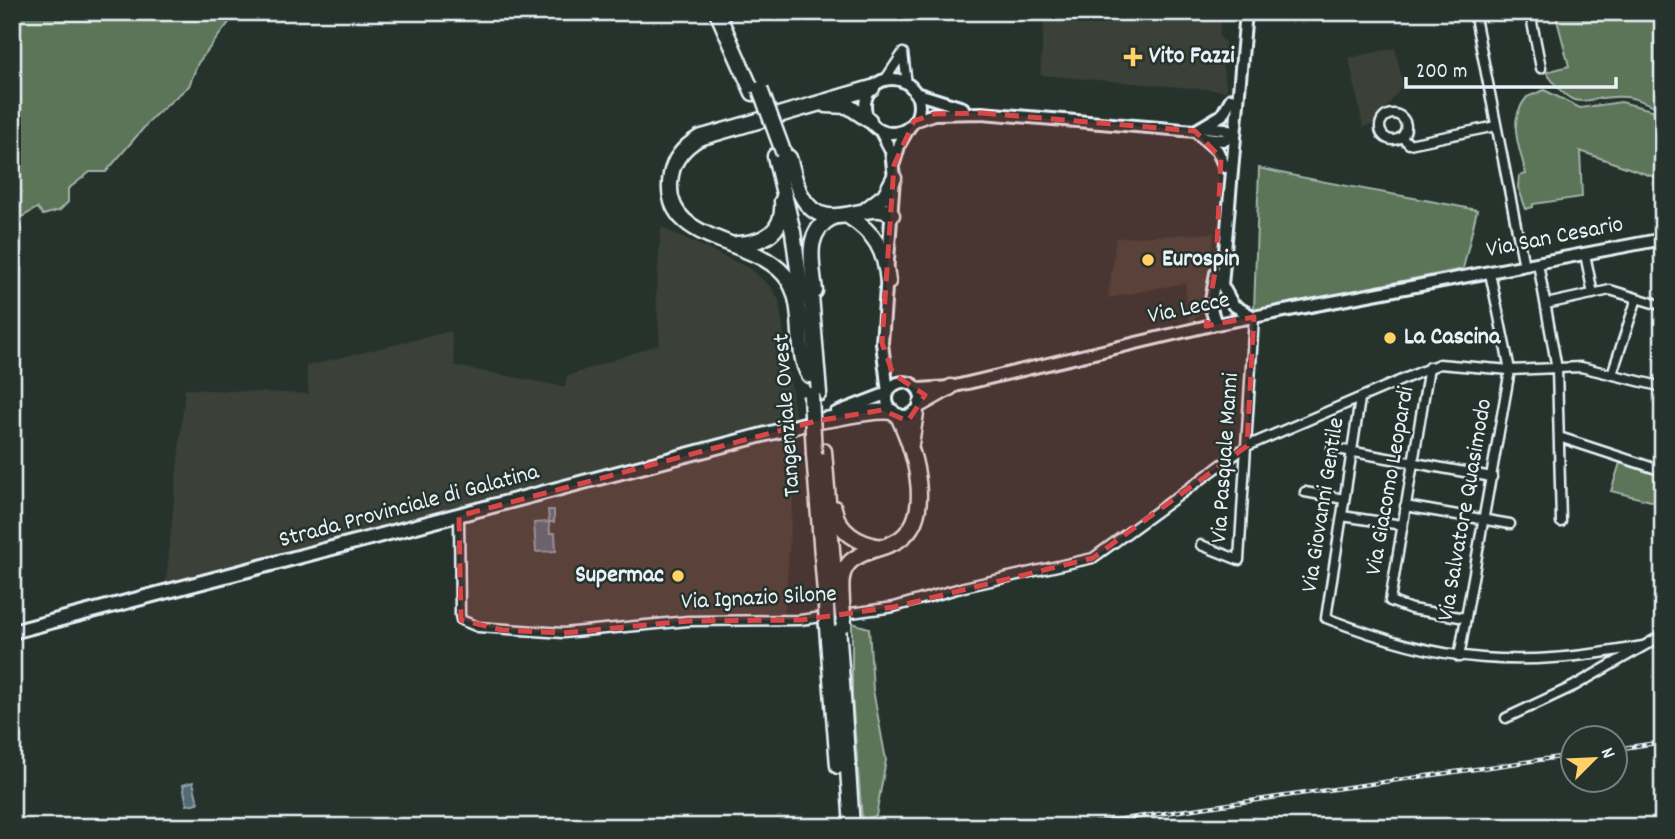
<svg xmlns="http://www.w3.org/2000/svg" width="1675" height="839" viewBox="0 0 1675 839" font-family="Dekko,sans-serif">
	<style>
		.built { fill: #3a4038 }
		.green { fill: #5b7459; stroke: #a2b2a8; stroke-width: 2 }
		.water { fill: #516b76; stroke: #8da1aa; stroke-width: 2 }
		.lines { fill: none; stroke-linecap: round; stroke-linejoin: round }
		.street-casing { stroke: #e8f1f8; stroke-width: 13 }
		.secondary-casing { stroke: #e8f1f8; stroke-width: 16 }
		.primary-casing { stroke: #e8f1f8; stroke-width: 18 }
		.highway-casing { stroke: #e8f1f8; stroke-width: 19 }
		.street { stroke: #26332d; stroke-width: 8 }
		.secondary { stroke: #26332d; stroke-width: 10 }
		.primary { stroke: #26332d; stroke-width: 12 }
		.highway { stroke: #26332d; stroke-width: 14 }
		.rail-casing { stroke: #e8f1f8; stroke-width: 4.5 }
		.rail { stroke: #26332d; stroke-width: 2; stroke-dasharray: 5; stroke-linecap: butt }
		.highway-bridge-casing { stroke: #e8f1f8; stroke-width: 19; stroke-linecap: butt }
		.highway-bridge { stroke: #26332d; stroke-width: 14 }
		.marked { fill: #d94647; fill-opacity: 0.2; stroke: #d94647; stroke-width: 5; stroke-dasharray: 14 9; stroke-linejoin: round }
		.poi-dot { fill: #ffd166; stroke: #26332d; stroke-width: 2.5 }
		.labels { text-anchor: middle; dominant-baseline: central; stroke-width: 5; stroke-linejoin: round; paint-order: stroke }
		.poi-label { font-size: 24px; font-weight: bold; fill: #e8f1f8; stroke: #26332d; text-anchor: start }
		.street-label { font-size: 24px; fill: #e8f1f8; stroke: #26332d }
	</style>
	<rect width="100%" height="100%" fill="#26332d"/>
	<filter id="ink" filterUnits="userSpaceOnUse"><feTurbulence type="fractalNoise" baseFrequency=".0143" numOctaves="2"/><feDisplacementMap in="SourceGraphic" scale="14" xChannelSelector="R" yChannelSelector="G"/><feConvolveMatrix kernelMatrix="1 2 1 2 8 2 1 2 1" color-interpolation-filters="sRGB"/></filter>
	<g filter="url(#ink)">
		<path class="built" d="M1045 12H1222L1219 37 1225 42 1223 68 1227 91 1040 75Z
			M1395 48 1403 85 1374 124 1363 127 1349 58Z
			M661 227 751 269 771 287 779 300 798 435 784 616H690L556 628 483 625 464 618 461 607 462 505 166 582 185 389 309 394 306 366 451 331 455 366 565 387 567 376 660 344 656 297Z
			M1214 233 1207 297 1202 312 1195 319 1189 322 1185 283 1108 298 1116 238Z"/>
		<path class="green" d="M12 12H237L198 63 189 86 153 117 106 172H90L68 189V202L60 210 43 215 37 208 12 223Z
			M1555 12 1663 13V108C1650 106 1639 98 1626 97 1582 93 1579 120 1546 72L1569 66Z
			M1544 90 1580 108 1621 102 1663 113V180L1580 151 1582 197 1533 204V207L1526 209 1518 187 1519 176 1526 174C1520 148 1506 122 1527 97Z
			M1259 168C1331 185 1404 195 1477 210L1463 269 1254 310Z
			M1620 463 1663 477 1659 503 1611 491Z
			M852 623 869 628 873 690 886 760 876 816 862 819 852 696Z"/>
		<path class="water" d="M548 510H554V522H549L550 533H555L556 551 536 552 534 523 549 522Z
			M193 782 198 803 187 805 183 785Z"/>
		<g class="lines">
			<defs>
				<path id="street" d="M1474 12 1524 266
					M1530 12 1541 68
					M1450 13V12
					M903 53 907 84
					M885 80 903 53
					M1380 127a13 13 0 1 1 26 0a13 13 0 1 1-26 0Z
					M1402 137 1409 144 1496 126
					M1585 254 1593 294
					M1538 263 1557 369 1561 522
					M1546 304 1610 290 1663 306
					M1429 367 1390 601 1411 609 1466 618
					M1612 374 1637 298
					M1360 399 1326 618C1446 664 1516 669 1643 646
					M1559 437 1663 471
					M1332 448 1492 477
					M1305 492 1344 499
					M1405 506 1510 524
					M459 516 460 615 461 620 478 627 563 633 688 621 800 620 894 607 964 587 1093 558 1247 446 1439 364 1510 370 1581 367 1663 387
					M1342 516 1402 525
					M1201 545 1239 560 1254 317
					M1459 657 1510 370 1490 273
					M1506 718 1574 686 1663 635"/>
				<path id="secondary" d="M1246 12 1222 285 1233 305 1254 317
					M865 106a27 27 0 1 1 54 0a27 27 0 1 1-54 0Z
					M915 93 963 108
					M914 121 934 114 982 113 1195 131 1217 150 1225 167
					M1204 127 1225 129 1234 135
					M1195 131 1222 115 1231 99
					M1206 138 1223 140 1234 135
					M894 163 900 143 910 126
					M1216 273 1210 306 1216 324
					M887 399a17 17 0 1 1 34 0a17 17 0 1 1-34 0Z
					M919 389 951 387 1216 324 1663 239
					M836 413 888 393 882 343 894 178 891 151 880 130"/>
				<path id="primary" d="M12 632 816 421"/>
				<path id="highway" d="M717 12 753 93
					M826 105 848 106 869 120
					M784 154 789 158C793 170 795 184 801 195 825 241 870 195 892 215
					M775 156 793 232 802 299
					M863 212 885 195 894 178
					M848 216C875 233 885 250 888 282
					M737 244C763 243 785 232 782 201
					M810 283 819 393
					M815 291C812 263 803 232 833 217
					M809 375C794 351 806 308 789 281 760 234 658 248 671 175 674 158 684 147 699 138L872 88
					M921 404 951 387
					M816 421C839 419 872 409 892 412
					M911 444 916 413
					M824 451 835 587
					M814 454 826 606
					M834 508C838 532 859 544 882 547
					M842 604C842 592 839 578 846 567 855 552 879 550 893 543 938 522 914 450 898 416
					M838 625 852 827
					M827 627 838 766"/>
			</defs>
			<use href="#street" class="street-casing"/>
			<use href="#secondary" class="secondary-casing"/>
			<use href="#primary" class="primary-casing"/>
			<use href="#highway" class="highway-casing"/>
			<use href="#street" class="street"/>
			<use href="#secondary" class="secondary"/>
			<use href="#primary" class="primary"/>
			<use href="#highway" class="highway"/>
			<defs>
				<path id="rail" d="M1616 749 1663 742
					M1067 827 1574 755"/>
			</defs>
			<use href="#rail" class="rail-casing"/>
			<use href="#rail" class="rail"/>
			<defs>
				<path id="highway-bridge" d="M760 89 784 154
					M811 395 814 454
					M842 604 844 624
					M826 606 827 627"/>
			</defs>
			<use href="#highway-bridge" class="highway-bridge-casing"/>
			<use href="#highway-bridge" class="highway-bridge"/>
		</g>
	</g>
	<path class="marked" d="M982 113 1195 131 1221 158 1216 266 1206 326 1254 317 1247 446 1093 558 894 607 801 620 688 621 563 633 502 630 461 620 459 516 816 421 882 410 908 421 925 395 893 374 882 343 894 165 914 121 934 114Z"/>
	<g class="poi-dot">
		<path d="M1129.5 46.5h7v7h7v7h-7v7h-7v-7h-7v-7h7z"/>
		<circle cx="1148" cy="260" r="7"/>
		<circle cx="1390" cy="338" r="7"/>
		<circle cx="678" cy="576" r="7"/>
	</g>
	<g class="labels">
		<g class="poi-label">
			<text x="1149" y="57">Vito Fazzi</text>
			<text x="1162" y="260">Eurospin</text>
			<text x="1404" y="338">La Cascina</text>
			<text x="664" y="576" text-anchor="end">Supermac</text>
		</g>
		<g class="street-label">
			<text transform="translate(1555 238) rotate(-11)">Via San Cesario</text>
			<text transform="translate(1189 309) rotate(-12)">Via Lecce</text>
			<text transform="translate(788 415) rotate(-94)">Tangenziale Ovest</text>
			<text transform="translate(1226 458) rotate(-86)">Via Pasquale Manni</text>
			<text transform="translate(1391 481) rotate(-80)">Via Giacomo Leopardi</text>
			<text transform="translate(1324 505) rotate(-81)">Via Giovanni Gentile</text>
			<text transform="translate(409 507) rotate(-15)">Strada Provinciale di Galatina</text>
			<text transform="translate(1466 510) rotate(-80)">Via Salvatore Quasimodo</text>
			<text transform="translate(759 599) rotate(-3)">Via Ignazio Silone</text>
		</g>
	</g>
	<rect width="1675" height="839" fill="none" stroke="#26332d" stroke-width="42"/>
	<rect x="21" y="21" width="1633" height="797" fill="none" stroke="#e8f1f8" stroke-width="2.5" filter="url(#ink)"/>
	<g transform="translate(1594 759) rotate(66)"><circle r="33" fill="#26332d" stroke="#747f7e" stroke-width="2"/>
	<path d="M0-5L12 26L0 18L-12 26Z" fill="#ffd166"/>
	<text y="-10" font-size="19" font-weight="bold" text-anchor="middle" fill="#e8f1f8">N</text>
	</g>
	<path d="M1406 77v10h210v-10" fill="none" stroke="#e8f1f8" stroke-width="3.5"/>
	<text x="1416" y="77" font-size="21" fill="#e8f1f8" stroke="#26332d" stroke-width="5" paint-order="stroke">200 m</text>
</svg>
